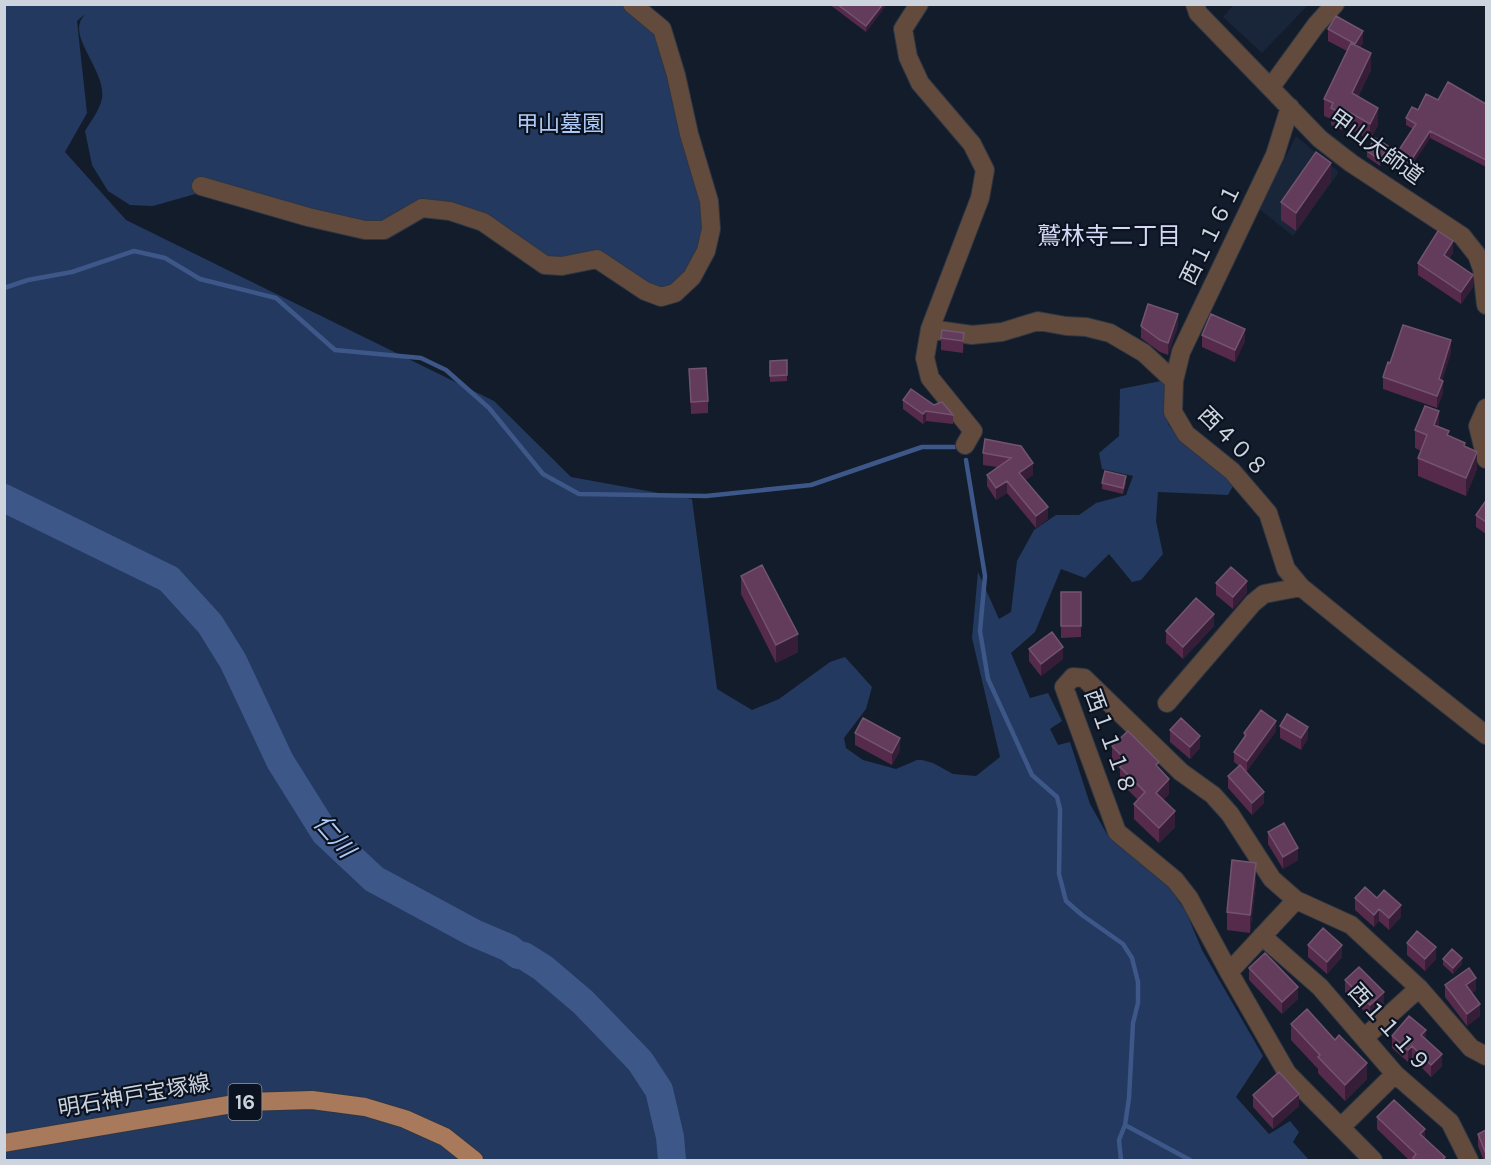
<svg xmlns="http://www.w3.org/2000/svg" width="1491" height="1165" viewBox="0 0 1491 1165" font-family="Karla,'Noto Sans JP',sans-serif">
	<style>
		.built { fill: #192539 }
		.green { fill: #23395f }
		.lines { fill: none; stroke-linecap: round; stroke-linejoin: round }
		.stream { stroke: #3d5788; stroke-width: 4.5 }
		.river { stroke: #3d5788; stroke-width: 28 }
		.minor-casing { stroke: #2d3644; stroke-width: 20 }
		.major-casing { stroke: #2d3644; stroke-width: 20 }
		.minor { stroke: #624b3c; stroke-width: 18 }
		.major { stroke: #a8795a; stroke-width: 18 }
		.wall { fill: #562a4b }
		.shaded-wall { fill: #361d38 }
		.building { fill: #633c5b; stroke: #73546f; stroke-width: 1.5 }
		.labels { text-anchor: middle; dominant-baseline: central; stroke-width: 4.5; stroke-linejoin: round; paint-order: stroke }
		.shield { fill: #0b1321; stroke: #939aa5; stroke-width: 1.5 }
		.shield-label { font-size: 21px; font-weight: bold; fill: #cdd4de }
		.park-label { font-size: 22px; fill: #aec9f6; stroke: #0b1321 }
		.street-label { font-size: 22px; fill: #cdd4de; stroke: #0b1321 }
		.neighbourhood-label { font-size: 24px; fill: #d5d8f5; stroke: #0b1321 }
		.water-label { font-size: 24px; font-style: italic; fill: #b1caf8; stroke: #0b1321 }
	</style>
	<rect width="100%" height="100%" fill="#131c2b"/>
	<path class="built" d="M1234 4H1308V5L1262 53 1223 17Z
		M1296 136 1339 172 1293 236 1259 209Z"/>
	<path class="green" d="M5 5H626L657 35 703 201C705 236 699 280 661 291L600 254 546 259 450 205 381 224 199 193 153 206 130 205 108 191 92 165 85 131C91 121 100 110 102 98 106 74 73 41 80 23 80 20 83 18 84 15L77 21 87 113 65 152 126 220 494 401 571 477 692 499 717 689 752 710 779 699 830 662 845 657 872 687 866 709 844 738 846 748 863 760 896 769 917 760H922L933 763 953 774 976 776 1000 757 972 638 978 572 999 619 1011 612 1017 561 1034 530 1056 515H1079L1096 503 1126 495 1133 476 1102 469 1099 453 1119 436 1120 389 1166 380 1168 424 1178 438 1237 479 1228 495 1158 492 1156 521 1163 554 1141 580 1132 582 1109 554 1085 578 1061 569 1035 632 1011 653 1030 698 1048 693 1062 721 1050 729 1058 745 1070 742 1090 804 1108 836 1169 887 1186 912 1202 950 1263 1056 1236 1097 1269 1134 1290 1121 1299 1132 1293 1142 1309 1160H5Z"/>
	<g class="lines">
		<path class="stream" d="M4 288 28 280 72 272 134 251 165 258 200 279 276 298 335 350 421 358 446 370 489 408 543 474 579 494 706 496 811 485 922 447H955
			M966 460 985 576 980 631 988 679 1032 775 1057 797 1060 809 1059 874 1066 901 1082 915 1123 944 1132 958 1138 982V1003L1133 1023 1129 1098 1125 1125 1119 1140 1121 1160
			M1125 1125 1190 1160"/>
		<path class="river" d="M4 498 169 579 210 624 233 661 280 761 325 833 374 879 474 933 509 948 518 955 524 956 543 968 583 1002 640 1061 659 1090 670 1137 672 1160"/>
		<defs>
			<path id="minor" d="M919 4 903 29 908 57 920 83 972 144 985 170 980 198 930 329 925 358 930 378 973 431 965 445
				M1195 4 1198 13 1320 139 1351 163 1462 236 1477 255 1482 269 1486 305
				M1271 87 1316 25 1335 4
				M201 186 308 217 365 230H384L422 208 450 211 483 222 545 265 562 266 597 259 645 291 661 297 675 293 692 277 706 251 711 229 709 201 689 134 676 75 662 29 632 4
				M930 329 972 335 1002 332 1038 321 1066 326 1086 327 1110 333 1144 353 1174 381 1173 412 1186 434 1232 471 1268 513 1286 569 1301 587 1371 644 1486 735
				M1174 381 1181 352 1275 155 1290 107
				M1486 408 1478 426 1486 459
				M1167 703 1253 603 1264 594 1301 587
				M1262 936 1320 987 1395 1074 1450 1122 1469 1160
				M1229 972 1296 900
				M1364 1038 1419 988
				M1341 1127 1395 1074
				M1373 1160 1287 1073 1229 972 1189 898 1175 880 1117 832 1064 687 1073 677 1084 678 1181 772 1213 795 1230 814 1272 879 1296 900 1351 925 1419 988 1471 1048 1486 1056"/>
			<path id="major" d="M4 1143 245 1102 312 1100 365 1107 405 1119 445 1137 474 1160"/>
		</defs>
		<use href="#minor" class="minor-casing"/>
		<use href="#major" class="major-casing"/>
		<use href="#minor" class="minor"/>
		<use href="#major" class="major"/>
	</g>
	<path class="wall" d="M829 4H887L866 32Z
		M1328 29 1363 43 1360 48 1371 70 1358 97 1378 125 1370 140 1344 126 1342 130 1331 125V119L1324 116V99L1347 51 1328 41Z
		M1438 100 1486 104V167L1430 138 1410 168 1397 160V153L1413 129 1406 125V118L1418 110Z
		M1367 151 1388 152 1380 166 1367 157Z
		M1331 181 1296 231 1281 220V202Z
		M1453 253 1449 258 1473 287 1461 304 1418 275V263Z
		M1141 326H1178L1168 355 1160 352 1141 338Z
		M964 333 963 353 941 350V338Z
		M1202 335 1245 341 1235 362 1202 347Z
		M1451 352 1442 381 1443 393 1437 408 1383 389V377L1390 363Z
		M787 360V381L770 382V361Z
		M689 369 708 401V413L691 414Z
		M903 400 934 405 953 415V424L926 421 923 424 903 409Z
		M1439 427 1449 436 1465 447 1477 469 1466 496 1418 476V458L1421 451 1415 448V430Z
		M985 439 1033 475 1025 480 1048 519 1036 528 1007 493 996 500 987 486V475L997 467 983 465V453Z
		M1126 482 1123 494 1102 489V483Z
		M1486 503V534L1476 527V515Z
		M741 576 798 652 776 663 741 594Z
		M1216 583 1247 593 1233 609 1216 595Z
		M1061 592H1081V637L1061 638Z
		M1214 626 1183 659 1166 643V631Z
		M1029 649 1063 659 1041 676 1029 661Z
		M1280 726 1308 738 1301 750 1280 738Z
		M1170 730 1200 748 1190 759 1170 742Z
		M1276 731 1247 771 1242 768 1264 803 1252 815 1228 788V776L1239 766 1234 762V752L1244 738V733Z
		M855 733 900 750 892 765 855 745Z
		M1112 746 1159 769 1169 794 1163 800 1175 827 1159 843 1134 819V804L1138 800 1120 782V769L1112 762Z
		M1268 832 1298 860 1283 869 1268 844Z
		M1256 881 1250 933 1227 930V912Z
		M1355 898H1377L1401 917 1389 930 1379 921 1374 927 1355 910Z
		M1407 943 1436 959 1425 971 1407 955Z
		M1308 945 1342 957 1327 974 1308 957Z
		M1443 959 1462 964 1453 974 1443 965Z
		M1249 968 1298 999 1282 1014 1249 980Z
		M1345 980 1384 1004 1370 1017 1345 992Z
		M1445 985 1476 990 1472 993 1480 1016 1467 1026 1445 997Z
		M1291 1024 1367 1079 1345 1101 1318 1073V1069L1291 1040Z
		M1392 1036 1426 1038 1442 1066 1431 1077 1412 1058 1408 1062 1392 1048Z
		M1253 1095 1299 1106 1273 1129 1253 1107Z
		M1377 1117 1425 1138 1445 1161H1410L1377 1129Z
		M1486 1130V1161H1484L1478 1146V1134Z"/>
	<path class="shaded-wall" d="M883 4H887L866 32V26Z
		M1363 31V43L1355 56V44Z
		M1371 53V70L1352 110V93Z
		M1378 108V125L1370 140V124Z
		M1344 109V126L1342 130V114Z
		M1430 131V138L1410 168V162Z
		M1388 146V152L1380 166V160Z
		M1331 163V181L1296 231V213Z
		M1453 241V253L1444 267V255Z
		M1473 275V287L1461 304V292Z
		M1178 314V326L1168 355V343Z
		M1245 329V341L1235 362V350Z
		M1451 340V352L1440 387 1443 381V393L1437 408V396L1439 379Z
		M926 411V421L923 424V414Z
		M1439 411V429L1434 425Z
		M1477 452V469L1466 496V478Z
		M1033 463V475L1019 485V473Z
		M1007 481V493L996 500V488Z
		M1048 507V519L1036 528V516Z
		M1247 581V593L1233 609V597Z
		M1214 614V626L1183 659V647Z
		M798 634V652L776 663V645Z
		M1063 647V659L1041 676V664Z
		M1276 721V731L1247 771V761Z
		M1308 727V738L1301 750V738Z
		M1200 736V748L1190 759V747Z
		M900 738V750L892 765V753Z
		M1169 779V794L1156 808V793Z
		M1264 792V803L1252 815V803Z
		M1175 811V827L1159 843V828Z
		M1298 848V860L1283 869V857Z
		M1256 863V881L1250 933V915Z
		M1401 905V917L1389 930V918Z
		M1379 909V921L1374 927V915Z
		M1342 945V957L1327 974V962Z
		M1436 947V959L1425 971V959Z
		M1462 958V964L1453 974V968Z
		M1476 978V990L1466 997V985Z
		M1298 987V999L1282 1014V1002Z
		M1384 992V1004L1370 1017V1005Z
		M1480 1004V1016L1467 1026V1014Z
		M1426 1030V1042L1421 1035Z
		M1412 1046V1058L1408 1062V1050Z
		M1442 1054V1066L1431 1077V1065Z
		M1367 1063V1079L1345 1101V1085Z
		M1299 1094V1106L1273 1129V1117Z
		M1425 1129V1141L1420 1134Z"/>
	<path class="building" d="M837 4H883L866 26Z
		M1336 16 1363 31 1355 44 1328 29Z
		M1351 43 1371 53 1352 93 1378 108 1370 124 1344 109 1342 114 1331 108 1333 103 1324 99Z
		M1448 82 1486 104V160L1430 131 1410 162 1397 153 1416 124 1406 118 1412 107 1418 110 1426 94 1438 100Z
		M1375 138 1388 146 1380 160 1367 151Z
		M1316 152 1331 163 1296 213 1281 202Z
		M1438 231 1453 241 1444 255 1473 275 1461 292 1418 263Z
		M1148 304 1178 314 1168 343 1160 340 1141 326Z
		M1211 314 1245 329 1235 350 1202 335Z
		M1403 325 1451 340 1439 379 1443 381 1437 396 1383 377 1388 362 1390 363Z
		M942 330 964 333 963 341 941 338Z
		M787 360V375L770 376V361Z
		M706 368 708 401 691 402 689 369Z
		M911 389 934 405 942 402 953 415 926 411 923 414 903 400Z
		M1425 406 1439 411 1434 425 1449 431 1447 435 1465 443 1464 446 1477 452 1466 478 1418 458 1427 435 1415 430Z
		M985 439 1021 446 1033 463 1019 473 1048 507 1036 516 1007 481 996 488 987 475 1011 458 983 453Z
		M1105 471 1126 476 1123 488 1102 483Z
		M1485 502 1486 503V522L1476 515Z
		M762 565 798 634 776 645 741 576Z
		M1231 567 1247 581 1233 597 1216 583Z
		M1061 592H1081V626H1061Z
		M1196 598 1214 614 1183 647 1166 631Z
		M1052 632 1063 647 1041 664 1029 649Z
		M1261 710 1276 721 1247 761 1234 752 1246 735 1244 733Z
		M1287 714 1308 727 1301 738 1280 726Z
		M863 718 900 738 892 753 855 733Z
		M1181 718 1200 736 1190 747 1170 730Z
		M1128 731 1159 762 1156 765 1169 779 1156 793 1175 811 1159 828 1134 804 1145 792 1120 767 1126 760 1112 746Z
		M1240 765 1264 792 1252 803 1228 776Z
		M1284 823 1298 848 1283 857 1268 832Z
		M1232 860 1256 863 1250 915 1227 912Z
		M1365 887 1377 898 1384 890 1401 905 1389 918 1379 909 1374 915 1355 898Z
		M1323 928 1342 945 1327 962 1308 945Z
		M1417 931 1436 947 1425 959 1407 943Z
		M1452 949 1462 958 1453 968 1443 959Z
		M1265 953 1298 987 1282 1002 1249 968Z
		M1359 967 1384 992 1370 1005 1345 980Z
		M1469 968 1476 978 1466 985 1480 1004 1467 1014 1445 985Z
		M1307 1009 1335 1040 1339 1035 1367 1063 1345 1085 1318 1057 1320 1055 1291 1024Z
		M1409 1016 1426 1030 1421 1035 1442 1054 1431 1065 1412 1046 1408 1050 1392 1036Z
		M1279 1072 1299 1094 1273 1117 1253 1095Z
		M1394 1100 1425 1129 1420 1134 1445 1157 1442 1161H1414L1413 1158 1416 1154 1377 1117Z
		M1486 1130V1154L1478 1134Z"/>
	<g class="labels">
		<rect class="shield" x="228.5" y="1084" width="33" height="36" rx="4.5"/>
		<g class="shield-label">
			<text x="245" y="1102">16</text>
		</g>
		<g class="park-label">
			<text x="560" y="124">甲山墓園</text>
		</g>
		<g class="street-label">
			<text transform="translate(1376 147) rotate(36)">甲山大師道</text>
			<text transform="translate(1211 234) rotate(-64)">西１１６１</text>
			<text transform="translate(1233 442) rotate(45)">西４０８</text>
			<text transform="translate(1110 742) rotate(70)">西１１１８</text>
			<text transform="translate(1389 1028) rotate(48)">西１１１９</text>
			<text transform="translate(134 1096) rotate(-10)">明石神戸宝塚線</text>
		</g>
		<g class="neighbourhood-label">
			<text x="1109" y="236">鷲林寺二丁目</text>
		</g>
		<g class="water-label">
			<text transform="translate(334 836) rotate(49)">仁川</text>
		</g>
	</g>
	<rect width="1491" height="1165" fill="none" stroke="#cdd4de" stroke-width="12"/>
</svg>
